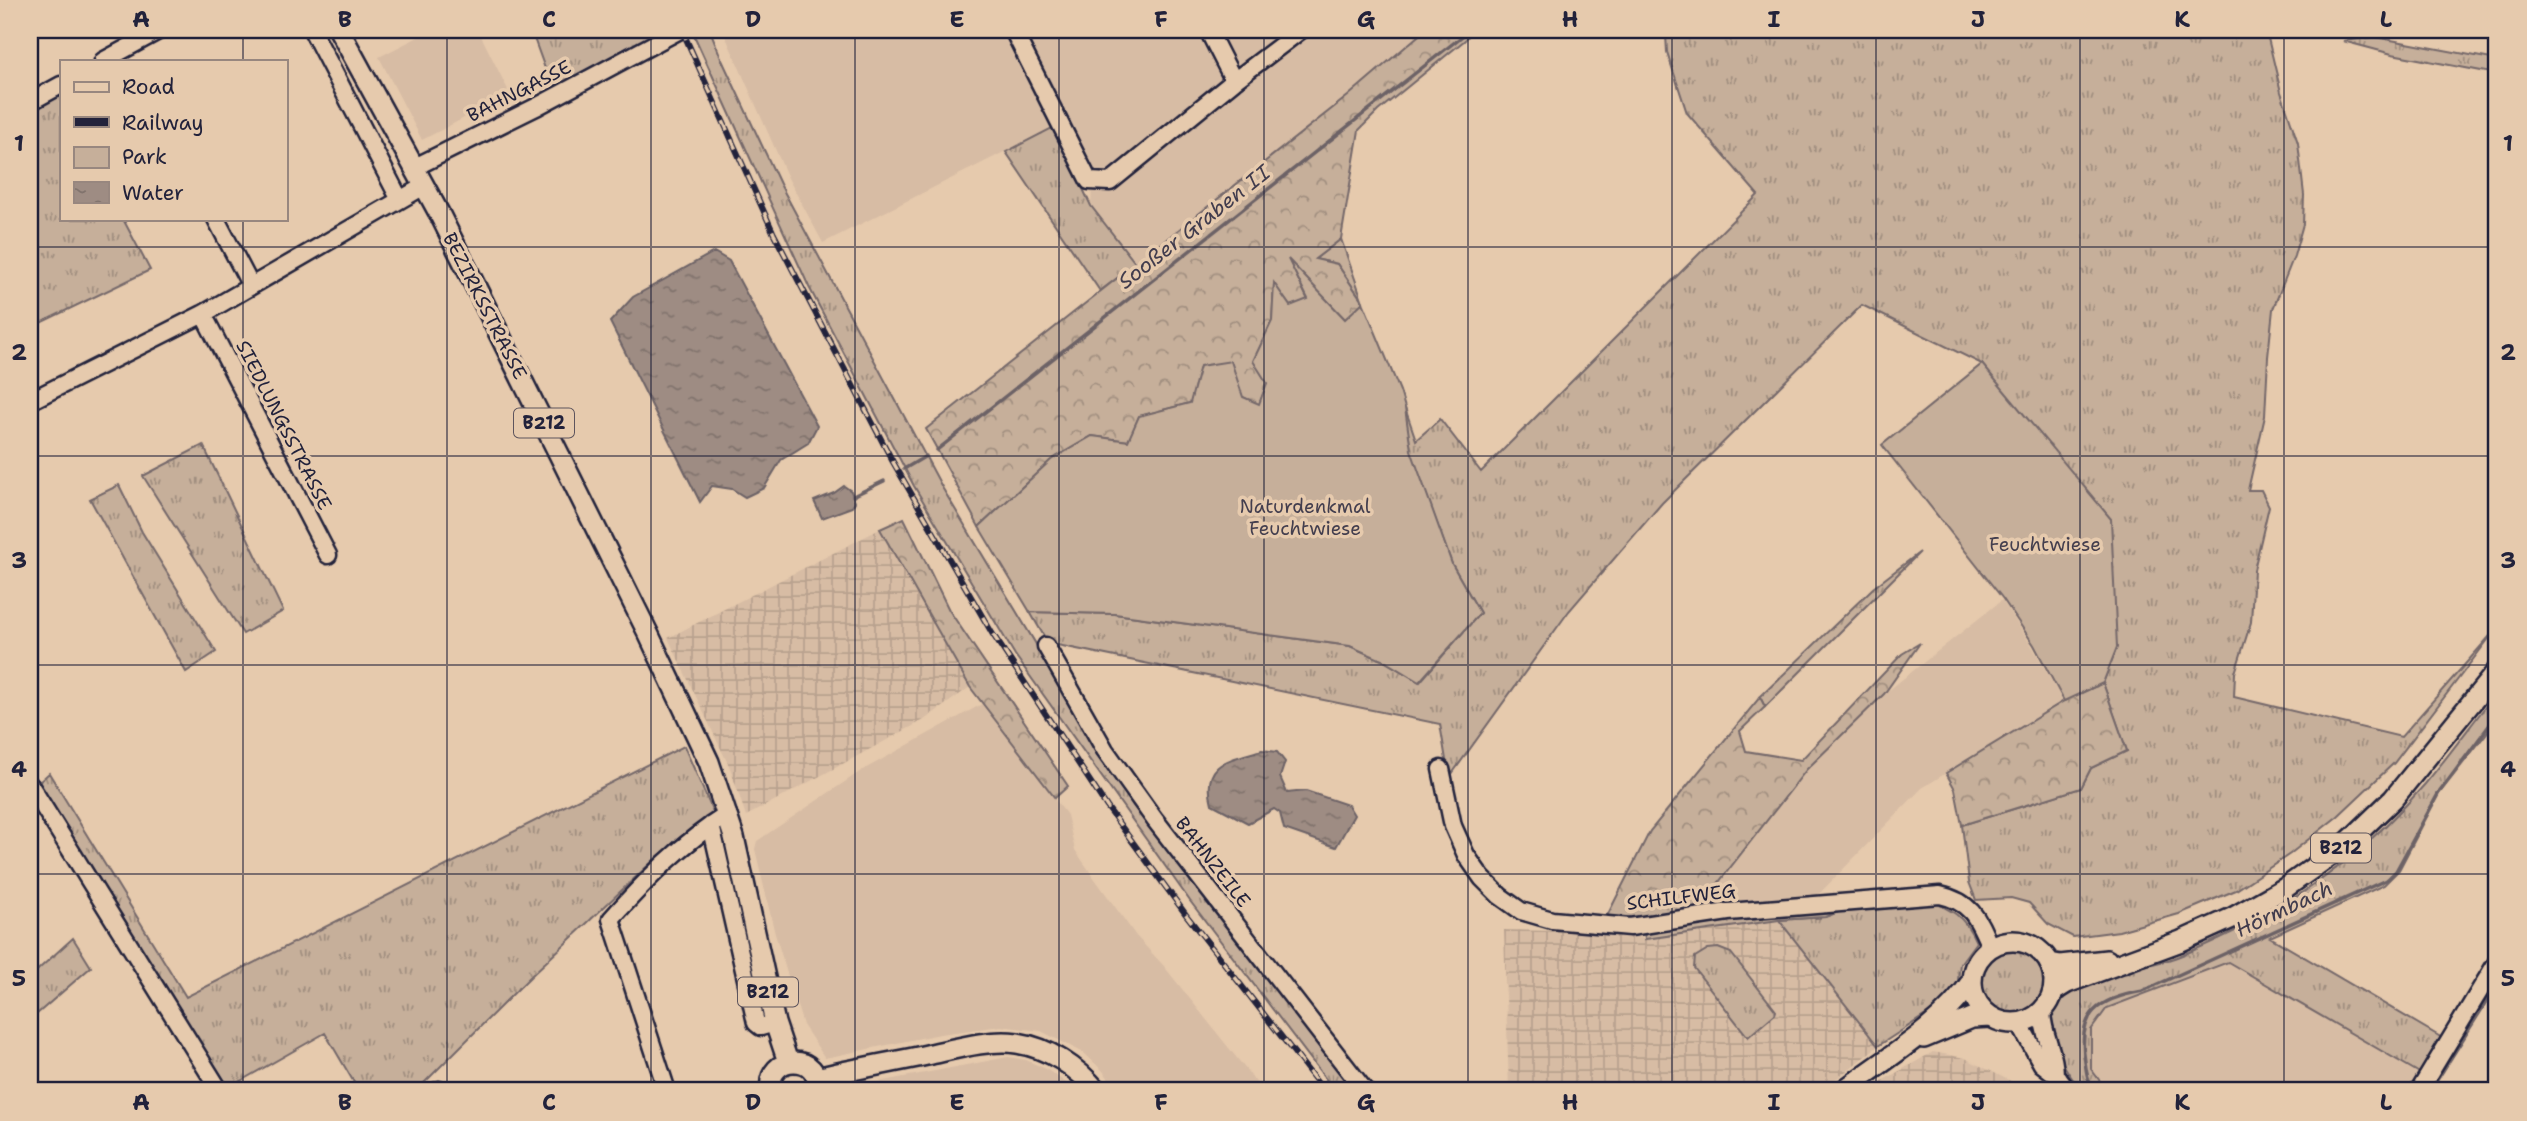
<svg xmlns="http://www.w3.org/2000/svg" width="2527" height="1121" viewBox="0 0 2527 1121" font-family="'Shantell Sans',sans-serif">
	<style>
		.built { fill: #d7bca4 }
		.industrial { fill: url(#industrial-grid) }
		.grass { fill: url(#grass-tufts); stroke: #74686a; stroke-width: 2 }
		.forest { fill: url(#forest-crowns); stroke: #74686a; stroke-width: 2 }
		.park { fill: #c6af9a; stroke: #74686a; stroke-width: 2 }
		.water { fill: url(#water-ripples); stroke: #6c6266; stroke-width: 2 }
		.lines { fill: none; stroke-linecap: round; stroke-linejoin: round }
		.stream { stroke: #6c6266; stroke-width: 3.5 }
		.minor-casing { stroke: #22223b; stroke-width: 21 }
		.major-casing { stroke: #22223b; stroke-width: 24 }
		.minor { stroke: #e6caad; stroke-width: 16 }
		.major { stroke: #e6caad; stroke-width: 19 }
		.rail-casing { stroke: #22223b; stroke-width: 6 }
		.rail { stroke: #e6caad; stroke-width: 3.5; stroke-dasharray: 10; stroke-linecap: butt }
		.grid { fill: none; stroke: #22223b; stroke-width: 2; stroke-opacity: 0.55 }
		.labels { text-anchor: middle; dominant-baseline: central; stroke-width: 7; stroke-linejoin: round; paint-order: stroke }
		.shield { fill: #e6caad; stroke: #5d545d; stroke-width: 2 }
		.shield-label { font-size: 18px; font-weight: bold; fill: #22223b }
		.street-label { font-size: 19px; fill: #22223b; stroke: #e6caad }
		.park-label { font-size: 19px; fill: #433e4e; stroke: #e6caad }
		.water-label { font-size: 21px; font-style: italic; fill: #413c4d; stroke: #e6caad }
		.neatline { fill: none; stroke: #22223b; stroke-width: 2.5 }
		.grid-label { font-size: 23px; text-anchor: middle; font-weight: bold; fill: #22223b }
	</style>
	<defs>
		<pattern id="industrial-grid" width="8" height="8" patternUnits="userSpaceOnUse" patternTransform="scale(1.75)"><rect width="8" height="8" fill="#d7bca4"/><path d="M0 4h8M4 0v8" fill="none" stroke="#b8a18e"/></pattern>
		<pattern id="grass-tufts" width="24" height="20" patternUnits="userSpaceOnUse" patternTransform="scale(1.75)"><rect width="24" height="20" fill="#c6af9a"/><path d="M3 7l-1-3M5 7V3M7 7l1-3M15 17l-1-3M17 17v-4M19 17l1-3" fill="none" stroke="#a08e7f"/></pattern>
		<pattern id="forest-crowns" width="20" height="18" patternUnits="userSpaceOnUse" patternTransform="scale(1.75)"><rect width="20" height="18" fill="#c6af9a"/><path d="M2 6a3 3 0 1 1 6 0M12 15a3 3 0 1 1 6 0" fill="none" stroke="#a08e7f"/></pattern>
		<pattern id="water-ripples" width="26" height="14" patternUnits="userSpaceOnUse" patternTransform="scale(1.75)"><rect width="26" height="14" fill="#9e8c83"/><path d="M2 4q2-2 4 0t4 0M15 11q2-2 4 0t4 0" fill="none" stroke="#80726c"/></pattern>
	</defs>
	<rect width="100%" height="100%" fill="#e6caad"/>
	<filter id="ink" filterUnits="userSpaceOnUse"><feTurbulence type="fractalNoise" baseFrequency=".0143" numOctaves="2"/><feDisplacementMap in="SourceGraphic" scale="14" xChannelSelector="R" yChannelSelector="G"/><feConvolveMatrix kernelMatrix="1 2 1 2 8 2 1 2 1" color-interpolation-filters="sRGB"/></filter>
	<g filter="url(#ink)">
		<path class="built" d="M432 30H478L510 94 422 140 379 57Z
			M729 30H1004L1054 127 823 243 788 178 724 33Z
			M1024 30H1425L1348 96 1136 264 1091 206 1093 166Z
			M2002 600 2032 646 2063 701 1922 788 1818 895 1712 910 1716 886 1807 769 1884 694Z
			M982 704 1067 815 1075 850 1095 879 1136 936 1163 965 1263 1091H1118L1103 1071 1084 1053 1041 1031 1001 1026 940 1034 825 1058 803 1025 775 934 755 849 757 841 861 771Z
			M2228 962 2423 1075 2413 1091H2113L2103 1085 2091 1069V1030L2107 1008Z
			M1008 1057 1026 1060 1046 1069 1078 1091H831Z"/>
		<path class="industrial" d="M880 529 970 687 924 720 746 816 730 768 668 638Z
			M1779 920 1878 1046 1821 1091H1509L1504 930 1619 932 1645 939Z
			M1933 1052 1965 1058 2030 1091H1864Z"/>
		<path class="grass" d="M531 30H664L556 86 547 74Z
			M700 30H710L722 60 780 184 943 489 1133 806 1356 1091H1335L1190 901 1015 655 914 486 809 287 693 33Z
			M1683 30H2266L2281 92 2298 143 2304 195 2303 224 2294 256 2273 309 2268 357 2265 416 2248 490H2261L2269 506 2254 570 2251 622 2235 673 2234 697 2401 737 2497 628 2394 763 2338 816 2290 854 2236 890 2179 914 2119 931 2073 937 2048 924 2029 903 2011 898 1976 900 1969 882 1962 825 2081 788 2091 768 2127 751 2103 683 2117 647 1982 364 1862 305 1662 503 1569 611 1449 778 1440 724 1048 643 1030 612 1115 614 1350 646 1384 661 1420 682 1480 613 1452 564 1410 450 1405 408 1416 440 1440 419 1481 472 1758 195 1687 113 1667 52 1666 35Z
			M2375 37 2497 60V74L2392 54 2343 41Z
			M61 96V219H123L150 270 30 328V107Z
			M1054 127 1091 206 1136 264 1100 291 1006 152Z
			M1341 239 1363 302 1337 264 1315 259Z
			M203 445 283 611 243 634 143 476Z
			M119 485 142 532 216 652 186 672 90 499Z
			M1920 552 1765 707 1760 697 1873 588Z
			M2497 692V720L2439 794 2399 870 2384 885 2270 937 2444 1039 2423 1075 2228 962 2107 1008 2091 1030V1069L2103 1085 2113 1091H2082C2069 1076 2046 1040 2051 1020 2053 1013 2060 1002 2065 997 2084 975 2145 968 2174 958 2199 949 2223 937 2247 925 2314 891 2376 841 2425 784 2450 754 2473 722 2497 692Z
			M684 746 714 814 657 857 531 976 416 1091H359L325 1033 237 1083 242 1091H230L36 785 49 773 186 997Z
			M1926 899C1952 910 1964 915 1976 942L1960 964 1957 988 1947 1001 1878 1046 1779 920 1825 917 1849 908Z
			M73 938 91 967 30 1020V977Z
			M1718 948 1731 953 1776 1011 1775 1014 1748 1037 1694 968 1695 957 1708 949Z
			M1980 983a33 33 0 1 1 66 0a33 33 0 1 1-66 0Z"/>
		<path class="forest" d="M1425 30H1473L1465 40 1378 111 1359 130 1341 239 1315 259 1337 264 1363 302 1346 320 1290 262 1308 300 1290 306 1274 284 1272 321 1254 360 1267 383 1259 405 1243 397 1190 403 1139 416 1129 441 1092 436 1051 460 979 527 926 429 1348 96Z
			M904 518 949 610 1068 786 1055 798 970 687 880 529Z
			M1920 643 1884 694 1807 769 1716 886 1712 910 1671 917 1606 918 1650 831 1760 697 1765 707 1740 731 1746 751 1801 760 1902 654Z
			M2103 683 2127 751 2091 768 2081 788 1962 825 1955 789 1946 773 2064 701Z
			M1817 907 1849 908 1825 917 1779 920 1645 939 1644 931Z"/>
		<path class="park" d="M1288 259 1345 319 1363 302 1400 391 1405 408 1411 450 1452 564 1480 613 1419 682 1384 661 1350 646 1115 614 1030 612 979 527 1051 460 1092 436 1128 441 1139 416 1190 403 1200 366 1231 361 1243 397 1259 404 1267 383 1253 361 1272 321 1274 283 1290 306 1308 299Z
			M1982 364 2111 519 2117 647 2103 683 2064 701 2034 645 2003 599 1882 445Z"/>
		<path class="water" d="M714 252 729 261 817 426 808 443 781 460 764 488 745 497 732 489 712 486 700 502 610 322 633 297Z
			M844 486 851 491 855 502 852 507 822 518 814 501 834 493Z
			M1262 750 1277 752 1285 762 1280 777 1287 793 1306 791 1348 805 1354 815 1336 847 1284 829 1280 813 1274 809 1248 823 1212 804C1201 762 1229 760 1262 750Z"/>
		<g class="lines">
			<path class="stream" d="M937 450 1470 30
				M904 469 926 456
				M853 496 884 481
				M2096 1091C2087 1083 2087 1074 2085 1062 2077 1013 2097 999 2143 991L2388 879 2396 871 2438 794 2497 715
				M2430 1091 2497 985"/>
			<defs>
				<path id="minor" d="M312 30 400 200
					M1013 30 1089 181 1110 182 1234 81 1301 30
					M1208 30 1234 81
					M103 61 160 30
					M30 102 61 85
					M413 168 538 106 680 30
					M216 219 251 286
					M203 314 328 555
					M30 401 203 314 424 186
					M1046 646 1105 750 1155 820 1365 1091
					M1441 769 1453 826 1466 855 1482 878 1500 896 1521 911 1552 920 1630 927 1728 912 1940 895C1972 902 1978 919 1990 947
					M30 785 220 1091
					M711 825 756 1023 761 1027 775 1023
					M2042 1012C2043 1037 2055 1051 2055 1074
					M2019 1023 2042 1064 2055 1074 2068 1091
					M439 1090V1091
					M667 1091 611 919C647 879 682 843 728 814
					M2419 1091 2497 962"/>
				<path id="major" d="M339 30 439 213 648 633 709 762 734 837 775 1023 788 1062
					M1972 982a41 41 0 1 1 82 0a41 41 0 1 1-82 0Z
					M2050 963 2060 965 2107 960
					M2054 991 2067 983 2181 941 2232 918 2285 888 2345 845 2393 799 2497 671
					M1924 1038 1972 1018 1990 1017
					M817 1078C853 1069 890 1063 927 1055 955 1049 988 1039 1017 1043 1049 1048 1077 1067 1097 1091
					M771 1091C765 1053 823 1052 817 1091
					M1843 1091C1885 1059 1942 1026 1971 982"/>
			</defs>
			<use href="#minor" class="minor-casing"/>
			<use href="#major" class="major-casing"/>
			<use href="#minor" class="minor"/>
			<use href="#major" class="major"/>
			<defs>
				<path id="rail" d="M682 30 774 234 893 462 992 633 1107 807 1187 916 1324 1091"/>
			</defs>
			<use href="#rail" class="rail-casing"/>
			<use href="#rail" class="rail"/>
		</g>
	</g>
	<path class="grid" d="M243 30V61M447 30V1091M651 30V1091M855 30V1091M1059 30V1091M1264 30V1091M1468 30V1091M1672 30V1091M1876 30V1091M2080 30V1091M2284 30V1091M243 219V1091M30 247H2497M30 456H2497M30 665H2497M30 874H2497"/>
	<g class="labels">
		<g class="shield">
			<rect x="514" y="408.5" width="60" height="29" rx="5"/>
			<rect x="2311" y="833.5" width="60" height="29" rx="5"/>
			<rect x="738" y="977.5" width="60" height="29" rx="5"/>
		</g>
		<g class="shield-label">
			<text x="544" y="423">B212</text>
			<text x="2341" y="848">B212</text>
			<text x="768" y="992">B212</text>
		</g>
		<g class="street-label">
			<text transform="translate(519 91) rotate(-27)">BAHNGASSE</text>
			<text transform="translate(485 306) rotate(63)">BEZIRKSSTRASSE</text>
			<text transform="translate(284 425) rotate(63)">SIEDLUNGSSTRASSE</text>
			<text transform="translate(1213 862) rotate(52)">BAHNZEILE</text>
			<text transform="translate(1681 897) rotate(-7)">SCHILFWEG</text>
		</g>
		<g class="park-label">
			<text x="1305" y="506">Naturdenkmal<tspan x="1305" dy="22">Feuchtwiese</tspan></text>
			<text x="2045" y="544">Feuchtwiese</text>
		</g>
		<g class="water-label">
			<text transform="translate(1194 227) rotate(-38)">Sooßer Graben II</text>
			<text transform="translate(2284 909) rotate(-25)">Hörmbach</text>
		</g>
	</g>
	<rect width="2527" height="1121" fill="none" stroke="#e6caad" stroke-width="77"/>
	<rect x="60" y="60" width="228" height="161" fill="#e6caad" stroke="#98877f" stroke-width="2"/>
	<rect x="74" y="82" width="35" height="10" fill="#e6caad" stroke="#98877f" stroke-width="2"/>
	<text x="122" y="94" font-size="21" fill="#22223b">Road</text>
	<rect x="74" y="117" width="35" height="10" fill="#22223b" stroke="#98877f" stroke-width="2"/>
	<text x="122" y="130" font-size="21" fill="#22223b">Railway</text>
	<rect x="74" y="147" width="35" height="21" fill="#c6af9a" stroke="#98877f" stroke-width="2"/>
	<text x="122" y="164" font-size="21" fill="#22223b">Park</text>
	<rect x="74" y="182" width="35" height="21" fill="url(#water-ripples)" stroke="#98877f" stroke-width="2"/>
	<text x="122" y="200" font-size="21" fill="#22223b">Water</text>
	<rect x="38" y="38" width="2450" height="1044" class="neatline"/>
	<g class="grid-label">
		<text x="141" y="27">A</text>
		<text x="345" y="27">B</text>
		<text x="549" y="27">C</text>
		<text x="753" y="27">D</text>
		<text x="957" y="27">E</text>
		<text x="1161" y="27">F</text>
		<text x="1366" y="27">G</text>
		<text x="1570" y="27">H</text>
		<text x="1774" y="27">I</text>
		<text x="1978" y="27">J</text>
		<text x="2182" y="27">K</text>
		<text x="2386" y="27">L</text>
		<text x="19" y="151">1</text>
		<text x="2508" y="151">1</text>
		<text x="19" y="360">2</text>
		<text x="2508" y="360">2</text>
		<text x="19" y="568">3</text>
		<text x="2508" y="568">3</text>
		<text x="19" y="777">4</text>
		<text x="2508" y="777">4</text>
		<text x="19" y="986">5</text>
		<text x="2508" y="986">5</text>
		<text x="141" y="1110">A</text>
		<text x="345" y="1110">B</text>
		<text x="549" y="1110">C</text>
		<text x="753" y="1110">D</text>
		<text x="957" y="1110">E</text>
		<text x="1161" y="1110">F</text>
		<text x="1366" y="1110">G</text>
		<text x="1570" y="1110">H</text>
		<text x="1774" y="1110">I</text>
		<text x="1978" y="1110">J</text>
		<text x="2182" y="1110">K</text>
		<text x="2386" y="1110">L</text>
	</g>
</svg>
